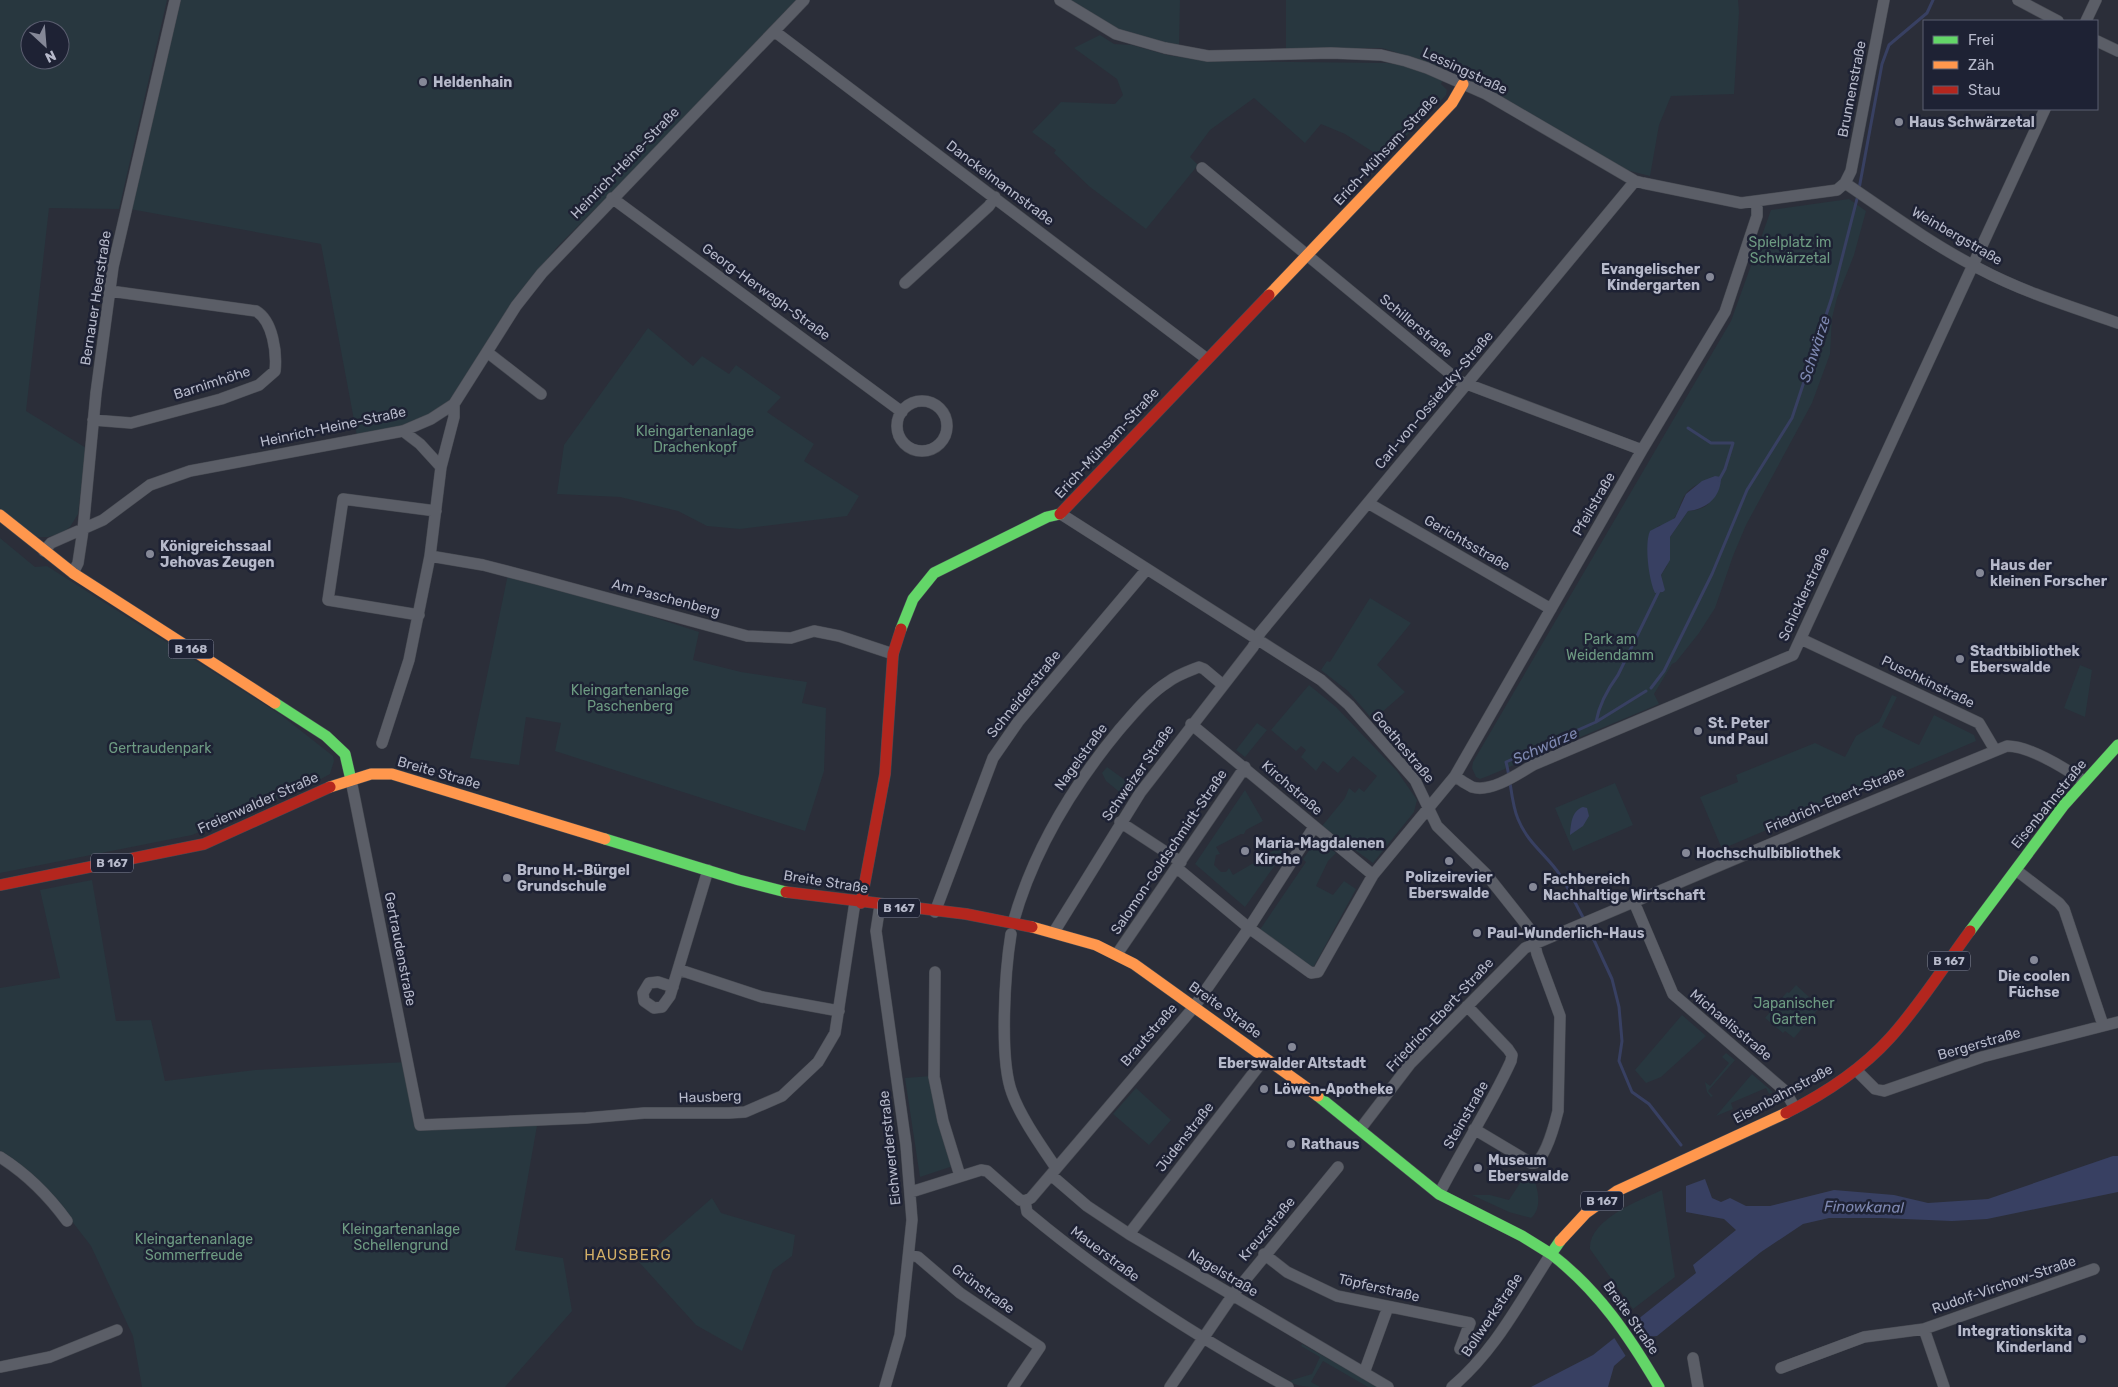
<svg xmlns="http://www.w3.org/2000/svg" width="2118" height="1387" viewBox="0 0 2118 1387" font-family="Rubik,sans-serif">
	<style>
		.green { fill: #28373f; fill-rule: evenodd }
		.water { fill: #384062 }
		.pier { fill: #2b2e39 }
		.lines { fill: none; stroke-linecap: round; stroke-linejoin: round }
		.stream { stroke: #384062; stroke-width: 3 }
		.street-casing { stroke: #474a52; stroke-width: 12 }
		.fast-casing { stroke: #474a52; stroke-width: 12 }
		.slow-casing { stroke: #474a52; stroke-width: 12 }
		.jam-casing { stroke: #474a52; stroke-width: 12 }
		.street { stroke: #5b5e67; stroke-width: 11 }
		.fast { stroke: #63d668; stroke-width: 11 }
		.slow { stroke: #ff974d; stroke-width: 11 }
		.jam { stroke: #b3261e; stroke-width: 11 }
		.poi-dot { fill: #858897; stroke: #1e2234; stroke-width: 2 }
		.labels { text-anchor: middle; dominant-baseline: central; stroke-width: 5; stroke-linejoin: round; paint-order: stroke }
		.shield { fill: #1e2234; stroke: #888c9d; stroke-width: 1 }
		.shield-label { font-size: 12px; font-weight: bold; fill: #b6b9ca }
		.street-label { font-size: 14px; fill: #b6b9ca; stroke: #1e2234 }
		.poi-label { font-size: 14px; font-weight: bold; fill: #b6b9ca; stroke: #1e2234; text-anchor: start }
		.park-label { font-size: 14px; fill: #6d9a82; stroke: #1e2234 }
		.water-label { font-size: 15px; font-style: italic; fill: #7e88b1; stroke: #1e2234 }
		.neighbourhood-label { font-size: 15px; letter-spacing: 1px; fill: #d3af67; stroke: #1e2234 }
	</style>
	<rect width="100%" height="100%" fill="#2b2e39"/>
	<path class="green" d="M0 0H167L119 209 49 208 26 411 86 448 78 514 70 527 62 533 48 537H37L0 509ZM30 30H60V60H30Z
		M181 0H796L648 156 558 246 515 298 453 400 424 418 398 428 357 436 321 244 130 209Z
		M1064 0H1180L1179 46 1121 32Z
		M1286 0H1738L1739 12 1734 94 1671 96 1659 125 1650 176 1622 169 1489 89 1430 63 1382 48H1286Z
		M1100 35 1114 44 1132 45 1167 55 1208 61 1387 63 1409 66 1443 80 1441 84 1447 90 1446 95 1384 159 1345 134 1321 124 1305 143 1254 98 1210 130 1190 157 1198 165 1146 229 1090 187 1054 153 1056 150 1032 132 1061 102 1115 104 1123 95 1117 79 1074 48Z
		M1849 199 1866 211 1854 255 1837 298 1832 318 1830 354 1812 403 1746 525 1733 556 1715 608 1699 633 1676 662 1672 664 1654 694 1659 704 1488 776 1480 779 1476 777 1472 768 1473 762 1731 321 1771 210ZM1715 476C1714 498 1713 509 1688 511L1670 537 1667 566 1661 575 1664 587 1663 592 1657 593 1654 591C1647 561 1646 554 1658 526 1683 521 1675 507 1687 492 1694 485 1705 480 1715 476Z
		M648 328 693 366 702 356 729 374 736 365 781 397 767 412 814 444 804 461 859 496 847 516 740 529 707 526 678 511 620 497 557 494 564 445Z
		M0 538 35 567 47 566 281 715 333 756 334 761 330 774 310 785 192 835 0 873Z
		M508 574 537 579 699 632 693 660 741 672 807 682 802 703 826 708 824 771 805 831 555 751 561 723 526 717 519 765 470 758Z
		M1370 598 1411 623 1377 665 1405 692 1373 720 1348 691 1321 670 1327 661 1330 662Z
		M2080 665 2092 670 2085 717 2064 708Z
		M1309 685 1336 707 1397 771 1417 800 1414 812 1373 863 1322 826 1345 798 1349 788 1355 793 1359 788 1364 792 1377 776 1353 756 1338 773 1323 761 1316 771 1301 757 1306 750 1301 746 1296 751 1271 730Z
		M1892 695 1897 697 1882 727 1919 745 1934 715 1974 735 1976 741 1722 849 1700 797 1738 782 1736 775 1815 743 1845 757 1856 736 1879 722Z
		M1257 723 1267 730 1245 757 1236 750Z
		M1107 767 1136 788 1132 793 1122 794 1106 781 1102 773Z
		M1615 783 1633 825 1573 851 1555 808Z
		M1245 790 1263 821 1246 830 1244 834H1241L1216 847 1220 854 1216 855 1214 865 1221 872H1226L1229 868 1233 875 1257 861 1258 857 1262 858 1279 847 1283 854 1245 907 1195 864Z
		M1320 840 1336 853 1328 861 1316 886 1333 895 1344 881 1356 889 1313 968 1259 931 1306 862 1303 859 1316 841Z
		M92 880 116 1021 151 1020 165 1081 255 1070 407 1062 420 1125 538 1120 515 1250 563 1258 572 1311 505 1387H142L133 1336 91 1246 54 1198 15 1161 0 1151V988L60 978 40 890Z
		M1796 985 1820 1007 1794 1038 1785 1031 1783 1033 1765 1018 1787 992 1789 993Z
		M1682 1015 1706 1036 1661 1077 1646 1083 1635 1070Z
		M1726 1053 1735 1060 1708 1091 1713 1096 1711 1097 1707 1092 1705 1082 1710 1086 1729 1063 1722 1057Z
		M1752 1074 1773 1092 1769 1094 1766 1088 1731 1103 1733 1109 1716 1116Z
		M931 1076 953 1166 920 1177 905 1078Z
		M1136 1088 1171 1120 1149 1145 1113 1114Z
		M1531 1172C1537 1185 1544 1207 1531 1218L1509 1212 1472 1195H1490L1509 1200 1524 1177Z
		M1662 1190 1675 1277 1633 1309 1590 1249C1588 1220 1640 1200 1662 1190Z
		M712 1198 721 1213 795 1235 792 1256 773 1270 742 1351 696 1325 639 1262Z
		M1302 1344 1379 1387H1368L1323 1361 1311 1382 1320 1387C1304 1387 1294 1386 1280 1378L1281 1376 1289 1381 1312 1374 1320 1357 1301 1346Z"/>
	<path class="water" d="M1715 476 1721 477C1721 497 1707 509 1688 511L1670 537V560L1661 575 1665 590 1663 592 1655 593C1649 581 1644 544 1650 531L1675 518 1686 494 1702 481Z
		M1583 807 1587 808 1589 816 1583 826 1570 835C1571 825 1571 811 1583 807Z
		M2113 1156H2118V1192L1987 1219 1952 1221 1881 1218H1829L1803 1224 1761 1252 1657 1336 1647 1337 1614 1366 1608 1387H1531L1593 1355 1696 1273 1693 1265 1736 1230 1724 1219 1686 1212V1186L1705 1179 1712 1198 1721 1202 1730 1198 1746 1206H1770L1834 1190 1894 1195 1928 1203 1988 1199Z"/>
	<path class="pier" d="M1632 1320 1645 1342 1627 1358 1613 1336Z"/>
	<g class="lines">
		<path class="stream" d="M1859 189 1882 64 1889 45 1927 13 1933 0
			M1688 428 1711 443H1733L1725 469 1719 480
			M1651 688 1664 671 1712 574 1747 490 1792 418 1832 297 1858 195
			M1596 722C1599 705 1607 690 1618 675L1659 591
			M1584 919C1576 905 1569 889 1560 875 1547 855 1528 844 1518 819 1511 803 1511 780 1506 762L1596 722 1646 691
			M1587 925 1612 979 1619 1007 1622 1041 1619 1061 1629 1085 1632 1092 1649 1104 1681 1145"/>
		<defs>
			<path id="street" d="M1060 0 1116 34 1165 48 1208 56 1331 53 1381 55 1406 61 1427 68 1486 94 1635 181 1643 183 1741 203 1837 190 1845 183 1851 171 1884 0
				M2018 0 2058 21
				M2086 21 2096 0
				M774 31 1207 359
				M2097 41 2118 51
				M1202 168 1459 381 1642 450
				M1845 183C1889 213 1933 245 1980 269 2023 292 2072 307 2118 323
				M612 198 902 412
				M905 283 989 206 995 197
				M487 352 541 394
				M897 426a25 25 0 1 1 50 0a25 25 0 1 1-50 0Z
				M93 420 131 423 221 399 259 385 275 371C277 353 273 321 256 311L110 291
				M403 431 420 444 441 467
				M1368 503 1551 609
				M1061 514 1321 680 1349 705 1415 780 1437 826 1486 874 1532 932 1537 954 1560 1016 1558 1111C1555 1123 1546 1157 1535 1163H1531L1474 1129
				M44 551 51 543 103 520 150 485 190 471 403 431 431 419 454 404 516 306 542 273 804 0
				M430 556 483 565 537 579 747 636 791 638 814 631 839 636 893 654
				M73 573 78 563 83 530 96 393 113 267 175 0
				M419 615 328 600 343 499 436 511
				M1801 639 1979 723 1995 750
				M1191 724 1373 875
				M382 743 409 660 430 556 441 467 454 417V404
				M1455 776C1460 780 1466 784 1472 787 1491 793 1518 774 1533 765L1793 655 2045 109
				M351 780 420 1125 586 1118 644 1113H729L745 1112 782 1096 818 1062 835 1033 855 902
				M1120 822 1181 862
				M1177 868 1249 928 1311 973 1318 972 1373 875 1455 776 1642 450 1725 312 1757 216V202
				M2016 870 2059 903 2064 909 2103 1025
				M1634 902 1673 994 1785 1091 1795 1108
				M880 905 876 931 906 1145 912 1220 900 1335 885 1387
				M935 912 993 758 1018 722 1147 569
				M1013 923C1033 851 1072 787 1119 730 1134 713 1149 694 1168 682 1177 675 1189 671 1199 667L1204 669 1223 685
				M1054 932 1140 793 1253 647 1260 633 1635 181
				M1011 934C1005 971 999 1059 1012 1093 1021 1118 1042 1147 1056 1168
				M1117 954 1245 767
				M680 970 762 997 839 1011
				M935 972 934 1077 943 1121 960 1176
				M673 987 658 982 649 983 643 993 644 1001 654 1008 662 1007 670 996 708 870
				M1856 1070 1875 1089 1884 1091 1982 1057 2118 1022
				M1361 1128 1410 1064 1525 948 1834 817 2007 746C2029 746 2066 769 2084 781
				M0 1157C27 1174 48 1195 67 1221
				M1051 1175 1087 1206 1129 1234 1388 1387
				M911 1192 981 1170 987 1171 1020 1200 1025 1201
				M1439 1194C1462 1149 1490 1107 1511 1061L1512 1055 1508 1049 1467 1006
				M1025 1201 1031 1198 1194 1007 1249 928 1314 827
				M1025 1201 1027 1212C1108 1280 1195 1336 1288 1387
				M1129 1234 1265 1058
				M1264 1254 1287 1272 1337 1296 1470 1323 1460 1349
				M910 1255 918 1257 960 1293 1040 1347 1013 1387
				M1924 1329 1944 1387
				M1693 1358 1698 1387
				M0 1367 50 1357 117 1330
				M1781 1368 1864 1337 1924 1329 2094 1269
				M1364 1373 1388 1307
				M1170 1387 1232 1296 1338 1167
				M1452 1387C1496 1350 1520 1301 1551 1254"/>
			<path id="fast" d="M901 629 913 599 934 573 1047 517 1060 514
				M275 703 326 736 345 754 351 780
				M605 839 739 880 786 892
				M1970 931 2064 805 2118 745
				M1318 1096 1439 1194 1522 1236 1551 1254 1560 1241
				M1551 1254C1598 1290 1629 1336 1659 1387"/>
			<path id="slow" d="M1269 295 1452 103 1463 84
				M0 515 73 573 275 703
				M330 787 371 774H392L605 839
				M1032 927 1096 945 1134 964 1318 1096
				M1560 1241 1586 1213 1617 1191 1786 1113"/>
			<path id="jam" d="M1060 514 1269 295
				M0 885 204 844 330 787
				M786 892 966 914 1032 927
				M861 903 885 774 893 654 901 629
				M1786 1113C1824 1094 1862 1069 1890 1038 1920 1005 1944 966 1970 931"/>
		</defs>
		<use href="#street" class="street-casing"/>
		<use href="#fast" class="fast-casing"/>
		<use href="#slow" class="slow-casing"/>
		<use href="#jam" class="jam-casing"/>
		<use href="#street" class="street"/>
		<use href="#fast" class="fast"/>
		<use href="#slow" class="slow"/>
		<use href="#jam" class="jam"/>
	</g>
	<g class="poi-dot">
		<circle cx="423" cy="82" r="5"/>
		<circle cx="1899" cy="122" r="5"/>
		<circle cx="1710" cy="277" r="5"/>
		<circle cx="150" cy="554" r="5"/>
		<circle cx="1980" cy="573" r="5"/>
		<circle cx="1960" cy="659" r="5"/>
		<circle cx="1698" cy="731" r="5"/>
		<circle cx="1245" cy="851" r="5"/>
		<circle cx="1686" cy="853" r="5"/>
		<circle cx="1449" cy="861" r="5"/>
		<circle cx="507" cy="878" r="5"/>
		<circle cx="1533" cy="887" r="5"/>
		<circle cx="1477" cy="933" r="5"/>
		<circle cx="2034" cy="960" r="5"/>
		<circle cx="1292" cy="1047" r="5"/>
		<circle cx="1264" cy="1089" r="5"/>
		<circle cx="1291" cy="1144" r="5"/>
		<circle cx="1478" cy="1168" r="5"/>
		<circle cx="2082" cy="1339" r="5"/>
	</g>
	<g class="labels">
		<g class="shield">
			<rect x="168.5" y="639.5" width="45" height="19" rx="4"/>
			<rect x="91" y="853.5" width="42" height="19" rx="4"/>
			<rect x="878" y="898.5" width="42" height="19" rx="4"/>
			<rect x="1928" y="951.5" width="42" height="19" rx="4"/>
			<rect x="1581" y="1191.5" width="42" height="19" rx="4"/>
		</g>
		<g class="shield-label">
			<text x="191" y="649">B 168</text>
			<text x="112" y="863">B 167</text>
			<text x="899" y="908">B 167</text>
			<text x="1949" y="961">B 167</text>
			<text x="1602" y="1201">B 167</text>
		</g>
		<g class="street-label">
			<text transform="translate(1465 71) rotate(25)">Lessingstraße</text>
			<text transform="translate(1852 89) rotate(-79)">Brunnenstraße</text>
			<text transform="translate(1386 150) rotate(-47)">Erich-Mühsam-Straße</text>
			<text transform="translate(625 163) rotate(-46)">Heinrich-Heine-Straße</text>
			<text transform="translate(1000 183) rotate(37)">Danckelmannstraße</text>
			<text transform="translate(1957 236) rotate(30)">Weinbergstraße</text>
			<text transform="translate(766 292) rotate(36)">Georg-Herwegh-Straße</text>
			<text transform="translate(96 298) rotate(-81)">Bernauer Heerstraße</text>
			<text transform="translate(1416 326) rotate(40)">Schillerstraße</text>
			<text transform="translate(212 383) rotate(-18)">Barnimhöhe</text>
			<text transform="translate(1434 400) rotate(-50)">Carl-von-Ossietzky-Straße</text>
			<text transform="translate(333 427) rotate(-12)">Heinrich-Heine-Straße</text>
			<text transform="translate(1107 443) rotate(-47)">Erich-Mühsam-Straße</text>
			<text transform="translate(1594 504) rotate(-60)">Pfeilstraße</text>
			<text transform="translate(1467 543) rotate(30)">Gerichtsstraße</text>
			<text transform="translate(1804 594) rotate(-65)">Schicklerstraße</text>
			<text transform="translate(666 598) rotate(15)">Am Paschenberg</text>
			<text transform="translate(1928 682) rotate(26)">Puschkinstraße</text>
			<text transform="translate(1024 694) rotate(-51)">Schneiderstraße</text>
			<text transform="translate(1403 747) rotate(50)">Goethestraße</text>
			<text transform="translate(1081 757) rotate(-54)">Nagelstraße</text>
			<text transform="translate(439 773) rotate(16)">Breite Straße</text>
			<text transform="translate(1138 773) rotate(-55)">Schweizer Straße</text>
			<text transform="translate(1292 788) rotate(41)">Kirchstraße</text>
			<text transform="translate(1835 800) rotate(-23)">Friedrich-Ebert-Straße</text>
			<text transform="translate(258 803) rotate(-24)">Freienwalder Straße</text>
			<text transform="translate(2049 804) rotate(-51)">Eisenbahnstraße</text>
			<text transform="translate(1169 852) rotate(-56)">Salomon-Goldschmidt-Straße</text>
			<text transform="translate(826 882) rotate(9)">Breite Straße</text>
			<text transform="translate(400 949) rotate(79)">Gertraudenstraße</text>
			<text transform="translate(1225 1010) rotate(36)">Breite Straße</text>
			<text transform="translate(1440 1015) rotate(-47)">Friedrich-Ebert-Straße</text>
			<text transform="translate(1731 1025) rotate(40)">Michaelisstraße</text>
			<text transform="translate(1149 1035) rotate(-49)">Brautstraße</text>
			<text transform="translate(1979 1044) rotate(-16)">Bergerstraße</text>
			<text transform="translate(1783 1094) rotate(-28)">Eisenbahnstraße</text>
			<text transform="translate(710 1097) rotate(-2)">Hausberg</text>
			<text transform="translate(1466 1115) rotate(-60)">Steinstraße</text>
			<text transform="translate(1185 1137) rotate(-52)">Jüdenstraße</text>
			<text transform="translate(890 1148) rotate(-96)">Eichwerderstraße</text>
			<text transform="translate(1267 1229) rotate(-50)">Kreuzstraße</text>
			<text transform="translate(1105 1254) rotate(37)">Mauerstraße</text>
			<text transform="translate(1223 1273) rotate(31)">Nagelstraße</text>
			<text transform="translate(2004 1285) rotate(-19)">Rudolf-Virchow-Straße</text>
			<text transform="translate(1379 1288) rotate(13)">Töpferstraße</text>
			<text transform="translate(983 1289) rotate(36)">Grünstraße</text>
			<text transform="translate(1492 1315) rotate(-56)">Bollwerkstraße</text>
			<text transform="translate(1631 1318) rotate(55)">Breite Straße</text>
		</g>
		<g class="poi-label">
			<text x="433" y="82">Heldenhain</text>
			<text x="1909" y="122">Haus Schwärzetal</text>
			<text x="1700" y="269" text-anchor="end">Evangelischer<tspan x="1700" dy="16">Kindergarten</tspan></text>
			<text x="160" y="546">Königreichssaal<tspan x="160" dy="16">Jehovas Zeugen</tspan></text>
			<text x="1990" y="565">Haus der<tspan x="1990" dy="16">kleinen Forscher</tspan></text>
			<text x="1970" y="651">Stadtbibliothek<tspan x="1970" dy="16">Eberswalde</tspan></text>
			<text x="1708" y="723">St. Peter<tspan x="1708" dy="16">und Paul</tspan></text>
			<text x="1255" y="843">Maria-Magdalenen<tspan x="1255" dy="16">Kirche</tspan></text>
			<text x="1696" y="853">Hochschulbibliothek</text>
			<text x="517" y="870">Bruno H.-Bürgel<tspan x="517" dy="16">Grundschule</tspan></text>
			<text x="1449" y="877" text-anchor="middle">Polizeirevier<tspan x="1449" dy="16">Eberswalde</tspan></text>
			<text x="1543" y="879">Fachbereich<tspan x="1543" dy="16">Nachhaltige Wirtschaft</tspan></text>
			<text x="1487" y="933">Paul-Wunderlich-Haus</text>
			<text x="2034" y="976" text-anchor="middle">Die coolen<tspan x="2034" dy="16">Füchse</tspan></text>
			<text x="1292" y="1063" text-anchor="middle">Eberswalder Altstadt</text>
			<text x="1274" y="1089">Löwen-Apotheke</text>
			<text x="1301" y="1144">Rathaus</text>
			<text x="1488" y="1160">Museum<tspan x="1488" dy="16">Eberswalde</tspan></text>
			<text x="2072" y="1331" text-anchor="end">Integrationskita<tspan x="2072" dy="16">Kinderland</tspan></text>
		</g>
		<g class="park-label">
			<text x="1790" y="242">Spielplatz im<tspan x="1790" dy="16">Schwärzetal</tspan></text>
			<text x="695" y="431">Kleingartenanlage<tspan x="695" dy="16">Drachenkopf</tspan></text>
			<text x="1610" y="639">Park am<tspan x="1610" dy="16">Weidendamm</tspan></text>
			<text x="630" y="690">Kleingartenanlage<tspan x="630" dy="16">Paschenberg</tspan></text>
			<text x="160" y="748">Gertraudenpark</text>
			<text x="1794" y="1003">Japanischer<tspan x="1794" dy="16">Garten</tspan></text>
			<text x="401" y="1229">Kleingartenanlage<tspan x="401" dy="16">Schellengrund</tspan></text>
			<text x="194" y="1239">Kleingartenanlage<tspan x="194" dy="16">Sommerfreude</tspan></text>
		</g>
		<g class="water-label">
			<text transform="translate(1815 349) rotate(-72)">Schwärze</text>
			<text transform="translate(1545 746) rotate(-24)">Schwärze</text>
			<text transform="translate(1864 1207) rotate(1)">Finowkanal</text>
		</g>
		<g class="neighbourhood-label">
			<text x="628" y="1255">HAUSBERG</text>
		</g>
	</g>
	<rect x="1923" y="20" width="175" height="90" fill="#1e2234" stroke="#5b5e70"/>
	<rect x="1933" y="36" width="25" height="8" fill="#63d668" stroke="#5b5e70"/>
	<text x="1968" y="45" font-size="15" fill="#b6b9ca">Frei</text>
	<rect x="1933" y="61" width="25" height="8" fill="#ff974d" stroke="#5b5e70"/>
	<text x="1968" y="70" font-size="15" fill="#b6b9ca">Zäh</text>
	<rect x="1933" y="86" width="25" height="8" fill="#b3261e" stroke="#5b5e70"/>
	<text x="1968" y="95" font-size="15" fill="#b6b9ca">Stau</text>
	<g transform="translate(45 45) rotate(154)"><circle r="24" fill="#1e2234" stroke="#5b5e70"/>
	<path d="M0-4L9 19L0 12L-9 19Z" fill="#858897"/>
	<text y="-8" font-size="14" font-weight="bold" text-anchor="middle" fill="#b6b9ca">N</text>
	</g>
</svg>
